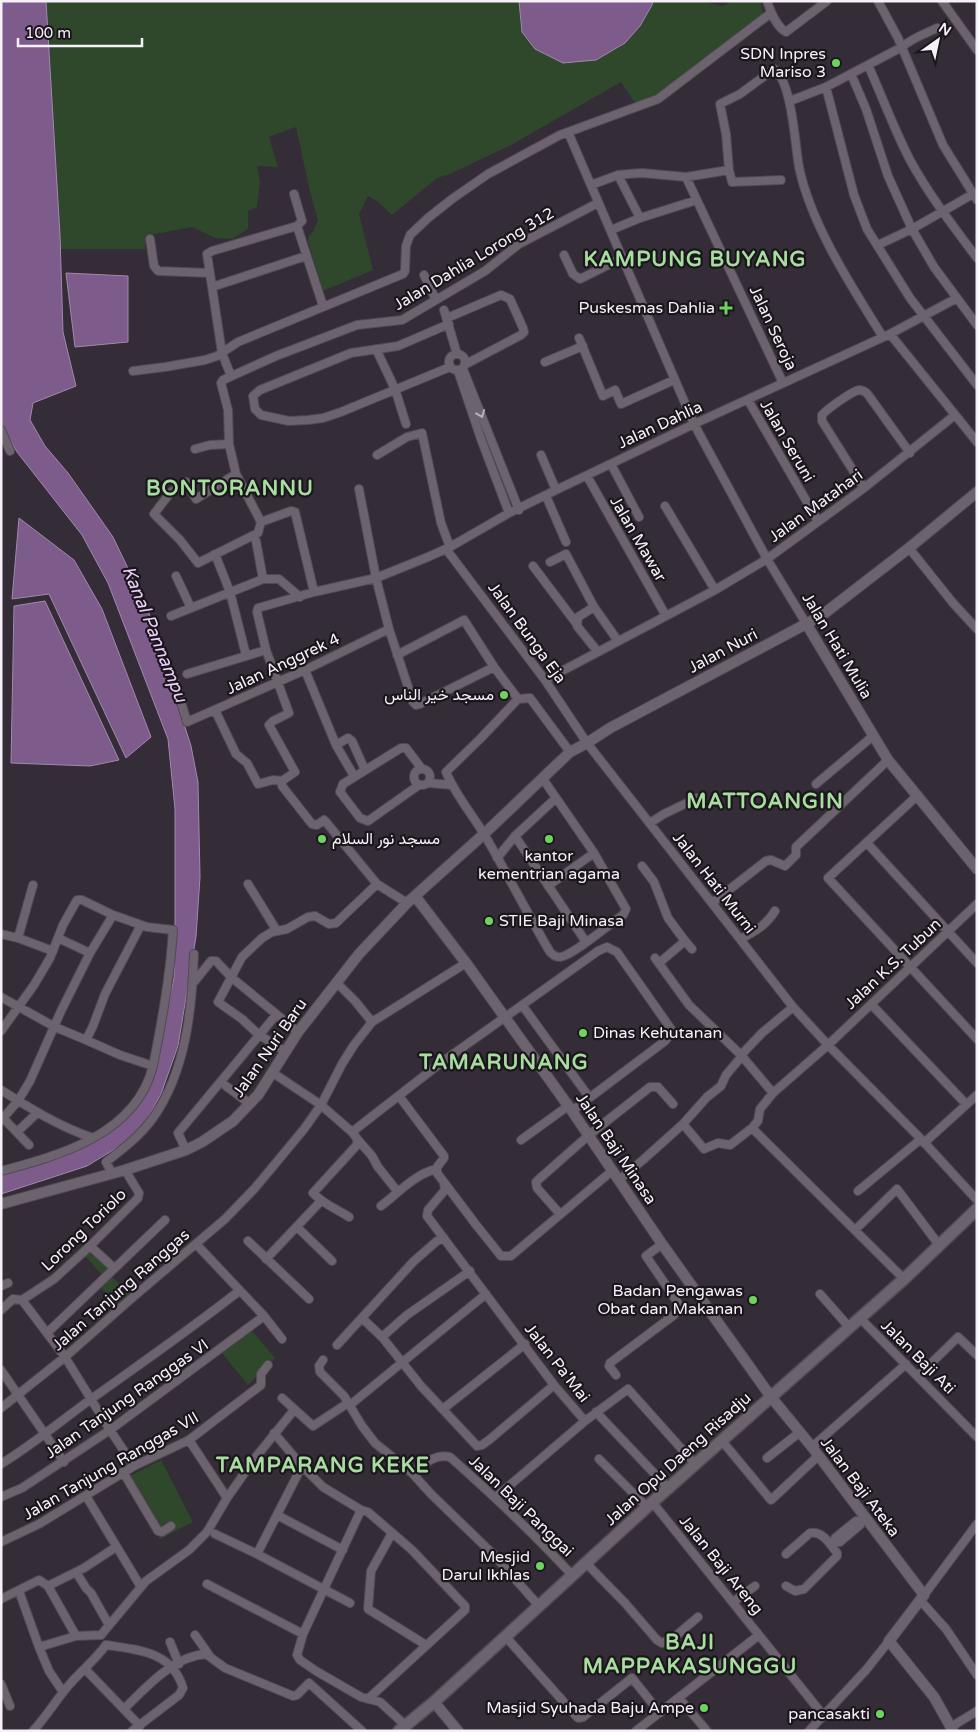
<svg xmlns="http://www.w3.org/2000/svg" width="978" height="1732" viewBox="0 0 978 1732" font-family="'Varela Round',Vazirmatn,sans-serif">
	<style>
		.green { fill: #2f472b }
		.water { fill: #7d5b8b; stroke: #a188ac }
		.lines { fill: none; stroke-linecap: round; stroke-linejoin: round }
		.minor-casing { stroke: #504a53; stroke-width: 10 }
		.tertiary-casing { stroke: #504a53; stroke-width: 12 }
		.secondary-casing { stroke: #504a53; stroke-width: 14 }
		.minor { stroke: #6c636f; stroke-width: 8 }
		.tertiary { stroke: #6c636f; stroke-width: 10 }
		.secondary { stroke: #6c636f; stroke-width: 11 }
		.oneway { stroke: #b8b1ba }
		.poi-dot { fill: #6fd360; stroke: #1a161b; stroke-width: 2 }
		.labels { text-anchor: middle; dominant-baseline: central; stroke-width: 4.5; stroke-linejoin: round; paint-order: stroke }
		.poi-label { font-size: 16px; fill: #f6f1f8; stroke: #1a161b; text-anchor: end }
		.street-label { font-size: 16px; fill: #f6f1f8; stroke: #1a161b }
		.water-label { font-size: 18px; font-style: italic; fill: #edcefb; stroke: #1a161b }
		.district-label { font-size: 21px; font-weight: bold; letter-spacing: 1px; fill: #a8dda0; stroke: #1a161b }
	</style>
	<rect width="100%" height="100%" fill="#342c37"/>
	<path class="green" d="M46 1H519L522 32 535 49 652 5 653 1H703L722 6 733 1H761L763 16 735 40 652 98 635 103 621 82 511 145 450 174 437 178 392 215 377 201 368 196 359 214 373 270 323 291 308 241 309 236 313 232 318 220 310 192 296 127 269 137 278 167 257 166 260 182 257 207 248 211V229L232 239 215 238 192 227 145 236V249H60Z
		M94 1247 113 1267 104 1277 84 1255Z
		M111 1276 130 1294 119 1306 100 1287Z
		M252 1331 275 1358 248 1385 222 1353Z
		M161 1460 193 1522 160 1539 128 1477Z"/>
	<path class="water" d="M1 1H46L60 235 63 332 76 386 33 403 30 420 45 446 68 473 113 537 148 610 191 746 198 782 200 877 196 937 178 1046 161 1094 145 1123 123 1144 87 1166 1 1194V1172L59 1158 97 1139 127 1116 157 1057 174 978 175 929V809L168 739 108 583 82 535 17 452 1 424Z
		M519 1H653L652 5 640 26 625 43 596 60 563 63 535 49 522 32Z
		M66 273 128 276V342L75 347Z
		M19 518 74 560 102 609 151 737 126 758 49 594 12 599Z
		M45 601 119 760 90 766 11 763 14 606Z"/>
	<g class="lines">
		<defs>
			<path id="minor" d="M767 1C771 13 776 26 786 32L827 1
				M878 1 898 38 943 145 977 200
				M942 1 977 50
				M868 65C882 96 894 129 910 160 929 195 953 226 977 258
				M851 74 866 109 888 176 912 229 934 267 977 325
				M826 87 854 195 867 229 910 298 977 385
				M790 101 826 87 902 47C912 38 925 34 937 28
				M568 132 694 424 767 559 807 625
				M618 175 640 218
				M686 177 783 383
				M781 180 732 182 729 170 726 134 720 104 740 94 774 69C792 81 795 145 799 167 811 225 852 287 883 337
				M591 185 618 175 628 174 642 173 686 177 729 170
				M294 194 302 221 297 226 323 306
				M611 230 640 218 697 200
				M150 239 154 266 158 271 210 273
				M878 245 912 229 973 194
				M564 255 573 274 580 279 622 258
				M424 275 436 300
				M212 287 306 256
				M444 310 457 354
				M447 318 501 295 510 299 523 328 524 332 521 335 466 364
				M449 324 398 346 351 353 260 390 253 396 255 409 261 415 289 421 308 420 323 418 341 412 450 367
				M890 334 977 442
				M579 338 603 396 615 390 621 404 674 380
				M376 349 395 389 406 424
				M449 362a8 8 0 1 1 16 0a8 8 0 1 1-16 0Z
				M545 362 583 346
				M463 369 519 510
				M133 371 165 367 205 360 217 356 238 342 403 274 405 271 406 246 410 235 428 218 452 199 488 174 560 135 658 99 771 13
				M458 371 481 439 509 513
				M231 376 222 353 207 254 212 251 297 226
				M748 400 818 521
				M1 430 10 451
				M195 449 210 445 229 444
				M377 455 407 437 422 433 441 523 450 547
				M541 455 556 490
				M611 464 639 517
				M236 474 196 499 186 482 170 493 154 514 180 540 198 563 258 533 261 522
				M587 476 666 616
				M864 488 822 421V415C827 409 851 392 859 390 863 390 867 393 869 396L910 453
				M359 489 376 578 389 629 413 702 416 705 420 704 494 667
				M546 496 566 542
				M665 506 715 590
				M256 541 263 579
				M909 548 953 603 977 629
				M446 549 545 680 587 743 793 1007 828 1045 921 1139 977 1200
				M215 554 230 592 246 655
				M550 562 566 554 594 607 618 641
				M533 566 576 623
				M176 576 191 608
				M314 592 295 512 291 511 261 522 236 474 229 444 228 410 221 383 223 380 276 356 357 325 402 320 485 271 519 244 598 203
				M594 607 578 617 577 626 598 652
				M171 616 263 579H279L300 597
				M266 650 289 713 273 721 269 725 295 772 282 781V786L312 824 317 825 324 820 326 822 377 884
				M397 655 464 620 494 667 518 699 481 738 446 772C455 794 471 813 484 834 507 873 527 913 550 952 553 955 555 957 560 957 572 956 611 923 623 915L626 909 594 853 543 779
				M305 670 336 745 354 776
				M187 674 266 650 257 612 258 608 314 592 376 578 428 557 450 547 509 513 556 490 694 424 890 334 957 298
				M545 680 715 590 767 559 864 488 955 415
				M175 682 187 722 305 670 389 629
				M518 699 530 698 570 752
				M215 710 236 754 247 763 258 784 273 780 282 781
				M336 745 348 738 352 741 365 770
				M414 777a8 8 0 1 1 16 0a8 8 0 1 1-16 0Z
				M428 783 452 785
				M816 784 873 736
				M419 785 368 821 360 818 340 792 343 784 401 748H406L422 769
				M918 795 828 878 977 1039
				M650 823 664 814 697 798
				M515 836 586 942
				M867 843 977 963
				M497 858 515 836 556 798
				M642 866 654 882 668 918 685 941 659 963
				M248 884 277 931
				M548 886 594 853
				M712 903 766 861 771 860 785 866 796 855V847L888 760
				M141 925 105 994 93 1026 86 1040 120 1055 153 1066
				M1 934 18 938 53 951
				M18 938 33 885
				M58 938 90 953
				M740 939C755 932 766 925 775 911
				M685 941 692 949
				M655 958 689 1005 741 1055 773 1093
				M194 982 211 961H216L231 977 298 1032
				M336 982 355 1001 372 1022
				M1 997 55 1027 86 1040
				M871 1004 966 1104
				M522 1005 589 1097
				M1 1031 34 985 50 958 63 925 77 900H82L113 915 147 927 173 930C170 977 162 1020 153 1066 136 1134 61 1155 1 1171
				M286 1052 258 1034 242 1019 218 1002 242 957 262 938 272 932 287 929 308 917 315 916 329 924 336 923 377 884 407 903
				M741 1055 762 1033 793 1007
				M273 1073 321 1105 352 1132 442 1062 598 951 607 947 617 952 671 1029 672 1032 665 1041 572 1111
				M226 1086 250 1104
				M1 1090C31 1109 60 1127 93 1138
				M399 1096 444 1156V1158L437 1167V1173L477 1226 501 1256H511L613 1170
				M683 1124 707 1097 721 1086 726 1075 742 1056
				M17 1132 37 1113
				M358 1140 372 1156 378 1167 398 1192
				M521 1140 568 1106
				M924 1143 977 1095
				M29 1145 3 1118 18 1101 30 1081 61 1011 90 953 113 915
				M186 1150 178 1133 276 1015
				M112 1173 106 1162C123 1149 140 1136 153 1118 186 1071 192 1010 194 954
				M619 1180 644 1159 683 1124 704 1149 718 1143 730 1145 752 1128
				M444 1183 445 1190 428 1210 427 1216 554 1385 585 1421 628 1389 696 1465
				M858 1191 921 1139
				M381 1206C398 1193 416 1173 437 1169
				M560 1214 537 1188 536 1182 538 1180 589 1135 650 1087H658L673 1104
				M349 1217C337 1209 323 1204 313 1193L356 1146 358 1140 352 1132
				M297 1227 332 1261
				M855 1230 897 1189 939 1245
				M248 1241 309 1299
				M196 1244 264 1316 282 1339
				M90 1246 114 1268
				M266 1259 320 1202
				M904 1279 752 1128 758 1121 760 1109 773 1093 828 1045 977 904
				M1 1286 8 1283
				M820 1294 849 1327
				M22 1300 54 1279 90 1246 138 1198 139 1193 125 1170
				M1 1310 13 1299 22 1300 65 1357 110 1430 134 1466
				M362 1318 382 1337 421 1386 477 1446 482 1445 489 1440 554 1385
				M860 1318 977 1437
				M47 1333 165 1220
				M382 1337 407 1315 470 1271
				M337 1345 414 1261 437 1241 444 1238
				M323 1360 319 1366 320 1372 344 1396 362 1426 375 1443 412 1473 431 1494 493 1554 539 1606
				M1 1370 64 1462
				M616 1375 609 1366 610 1363 674 1315 679 1308 678 1303 646 1256 662 1244
				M918 1376 958 1337 977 1355
				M282 1398 313 1426 348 1403
				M350 1405 486 1294
				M1 1408 65 1357 132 1298 225 1219 255 1188 304 1129 321 1105 342 1064 354 1045 372 1022 466 963
				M443 1409 525 1344
				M596 1412 669 1489
				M274 1433 302 1466 323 1487 361 1510 303 1634 297 1655 300 1660 316 1671 361 1697 380 1702 405 1725
				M189 1440 227 1498
				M722 1441 771 1500 818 1456
				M812 1447 906 1364
				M767 1458 800 1432
				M599 1459 647 1507
				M1 1464C34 1444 63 1419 94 1397 143 1362 192 1328 239 1291
				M123 1472 158 1531 162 1532 171 1526
				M412 1473C422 1465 436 1453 450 1457 493 1495 534 1534 573 1576
				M86 1496 141 1587
				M1 1497 22 1488 110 1430 264 1316
				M496 1497 585 1421
				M653 1503 823 1715
				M361 1510 368 1512 412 1550 465 1606V1610L368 1699
				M277 1515 343 1550
				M392 1533 371 1571 368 1609 426 1645
				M215 1534 257 1554 350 1603
				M1 1542 39 1524 134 1466 189 1440 261 1385V1374L268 1365
				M835 1542H840L860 1525 861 1521
				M831 1545 835 1542V1538L856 1521H861L865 1518
				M257 1554 302 1466
				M786 1554 810 1533C823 1531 830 1544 837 1553V1556L804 1589 795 1591 786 1586
				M586 1563 625 1603 657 1640 662 1643 672 1639 698 1617
				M76 1572 86 1588 91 1593 109 1625
				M207 1584 303 1634
				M48 1586 84 1568 116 1547
				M19 1591 39 1647 76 1636 101 1635
				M924 1595 977 1524
				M1 1599 39 1580 48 1586 76 1636
				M920 1600 946 1629 977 1675
				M733 1602 755 1586
				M101 1635 146 1581 189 1550 207 1532 227 1498 255 1458 294 1410
				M195 1635 209 1655
				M505 1636 578 1718 583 1717 632 1678 660 1713
				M170 1642 179 1664
				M106 1645C138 1650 172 1651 183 1688L179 1695 132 1731
				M39 1647 49 1671 63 1692
				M85 1669 140 1726
				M1 1684 10 1706
				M679 1698 707 1731
				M124 1709C146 1687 174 1656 206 1654L225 1668 293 1696 297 1695 309 1683 362 1731
				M951 1727 977 1711
				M33 1731C46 1717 56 1700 69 1685 81 1671 95 1660 106 1645
				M636 1731 759 1635
				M809 1731 866 1670 889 1641"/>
			<path id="tertiary" d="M807 625 888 760 977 869
				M415 896 466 963 572 1111 662 1244 771 1397 812 1447 924 1595 889 1641 934 1697 953 1731
				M1 1204 125 1170 186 1150 202 1142 233 1121 258 1095 298 1032 359 954 407 903 484 834 570 752 587 743 610 728 821 616 909 548 977 492
				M434 1702 458 1731"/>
			<path id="secondary" d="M399 1731 434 1702 647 1507 904 1279 977 1209"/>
		</defs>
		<use href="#minor" class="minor-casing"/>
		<use href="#tertiary" class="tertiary-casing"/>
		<use href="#secondary" class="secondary-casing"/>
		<use href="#minor" class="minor"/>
		<use href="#tertiary" class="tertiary"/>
		<use href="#secondary" class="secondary"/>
	</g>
	<defs><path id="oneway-chevron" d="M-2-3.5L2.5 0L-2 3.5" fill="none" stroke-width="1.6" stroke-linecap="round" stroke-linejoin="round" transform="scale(1.25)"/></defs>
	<use class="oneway" href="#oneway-chevron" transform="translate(481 414) rotate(68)"/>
	<g class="poi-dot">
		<circle cx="836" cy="63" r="5"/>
		<path d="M723.5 300.5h5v5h5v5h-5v5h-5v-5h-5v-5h5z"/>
		<circle cx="504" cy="695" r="5"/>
		<circle cx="322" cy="839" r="5"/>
		<circle cx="549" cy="839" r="5"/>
		<circle cx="489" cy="921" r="5"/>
		<circle cx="583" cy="1033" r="5"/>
		<circle cx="753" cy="1300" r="5"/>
		<circle cx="540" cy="1566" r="5"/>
		<circle cx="704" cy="1708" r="5"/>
		<circle cx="880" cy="1714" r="5"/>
	</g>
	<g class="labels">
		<g class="poi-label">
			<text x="826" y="54">SDN Inpres<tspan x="826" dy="18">Mariso 3</tspan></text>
			<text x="715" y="308">Puskesmas Dahlia</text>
			<text x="494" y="695">مسجد خير الناس</text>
			<text x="332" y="839" text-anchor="start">مسجد نور السلام</text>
			<text x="549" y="856" text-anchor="middle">kantor<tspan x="549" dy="18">kementrian agama</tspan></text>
			<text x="499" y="921" text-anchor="start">STIE Baji Minasa</text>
			<text x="593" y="1033" text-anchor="start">Dinas Kehutanan</text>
			<text x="743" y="1291">Badan Pengawas<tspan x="743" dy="18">Obat dan Makanan</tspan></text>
			<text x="530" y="1557">Mesjid<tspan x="530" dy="18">Darul Ikhlas</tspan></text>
			<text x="694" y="1708">Masjid Syuhada Baju Ampe</text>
			<text x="870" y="1714">pancasakti</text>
		</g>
		<g class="street-label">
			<text transform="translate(474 259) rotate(-31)">Jalan Dahlia Lorong 312</text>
			<text transform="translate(773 328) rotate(65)">Jalan Seroja</text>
			<text transform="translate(660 425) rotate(-25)">Jalan Dahlia</text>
			<text transform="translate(787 441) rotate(60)">Jalan Seruni</text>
			<text transform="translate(816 506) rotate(-36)">Jalan Matahari</text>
			<text transform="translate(638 539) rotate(60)">Jalan Mawar</text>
			<text transform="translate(527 633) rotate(54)">Jalan Bunga Eja</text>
			<text transform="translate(837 646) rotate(59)">Jalan Hati Mulia</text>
			<text transform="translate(723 651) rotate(-28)">Jalan Nuri</text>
			<text transform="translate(283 664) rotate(-25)">Jalan Anggrek 4</text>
			<text transform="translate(714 883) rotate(52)">Jalan Hati Murni</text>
			<text transform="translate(893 964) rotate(-43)">Jalan K.S. Tubun</text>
			<text transform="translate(270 1048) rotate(-55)">Jalan Nuri Baru</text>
			<text transform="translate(616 1149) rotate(56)">Jalan Baji Minasa</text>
			<text transform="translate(84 1230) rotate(-44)">Lorong Toriolo</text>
			<text transform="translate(121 1290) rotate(-41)">Jalan Tanjung Ranggas</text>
			<text transform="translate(918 1357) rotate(45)">Jalan Baji Ati</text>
			<text transform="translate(557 1363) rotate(52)">Jalan Pa'Mai</text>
			<text transform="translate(127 1399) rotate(-35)">Jalan Tanjung Ranggas VI</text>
			<text transform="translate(678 1459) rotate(-42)">Jalan Opu Daeng Risadju</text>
			<text transform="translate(111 1466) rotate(-30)">Jalan Tanjung Ranggas VII</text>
			<text transform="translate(860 1487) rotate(53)">Jalan Baji Ateka</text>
			<text transform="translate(521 1506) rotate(44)">Jalan Baji Panggai</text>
			<text transform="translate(721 1565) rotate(51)">Jalan Baji Areng</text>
		</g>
		<g class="water-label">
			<text transform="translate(155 634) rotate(68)">Kanal Pannampu</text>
		</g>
		<g class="district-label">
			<text x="695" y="259">KAMPUNG BUYANG</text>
			<text x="230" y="488">BONTORANNU</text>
			<text x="765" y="801">MATTOANGIN</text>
			<text x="504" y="1062">TAMARUNANG</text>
			<text x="323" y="1465">TAMPARANG KEKE</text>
			<text x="690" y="1642">BAJI<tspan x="690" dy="24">MAPPAKASUNGGU</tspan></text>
		</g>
	</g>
	<rect width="978" height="1732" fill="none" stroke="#f6f1f8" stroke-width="5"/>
	<g transform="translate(938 40) rotate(33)" stroke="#1a161b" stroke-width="4" paint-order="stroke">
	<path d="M0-4L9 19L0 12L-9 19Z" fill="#f6f1f8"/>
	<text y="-8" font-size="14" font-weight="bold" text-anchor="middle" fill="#f6f1f8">N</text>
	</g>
	<path d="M18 38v8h124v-8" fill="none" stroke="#f6f1f8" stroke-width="2.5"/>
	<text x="25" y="38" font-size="15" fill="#f6f1f8" stroke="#1a161b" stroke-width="4" paint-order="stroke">100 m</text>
</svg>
